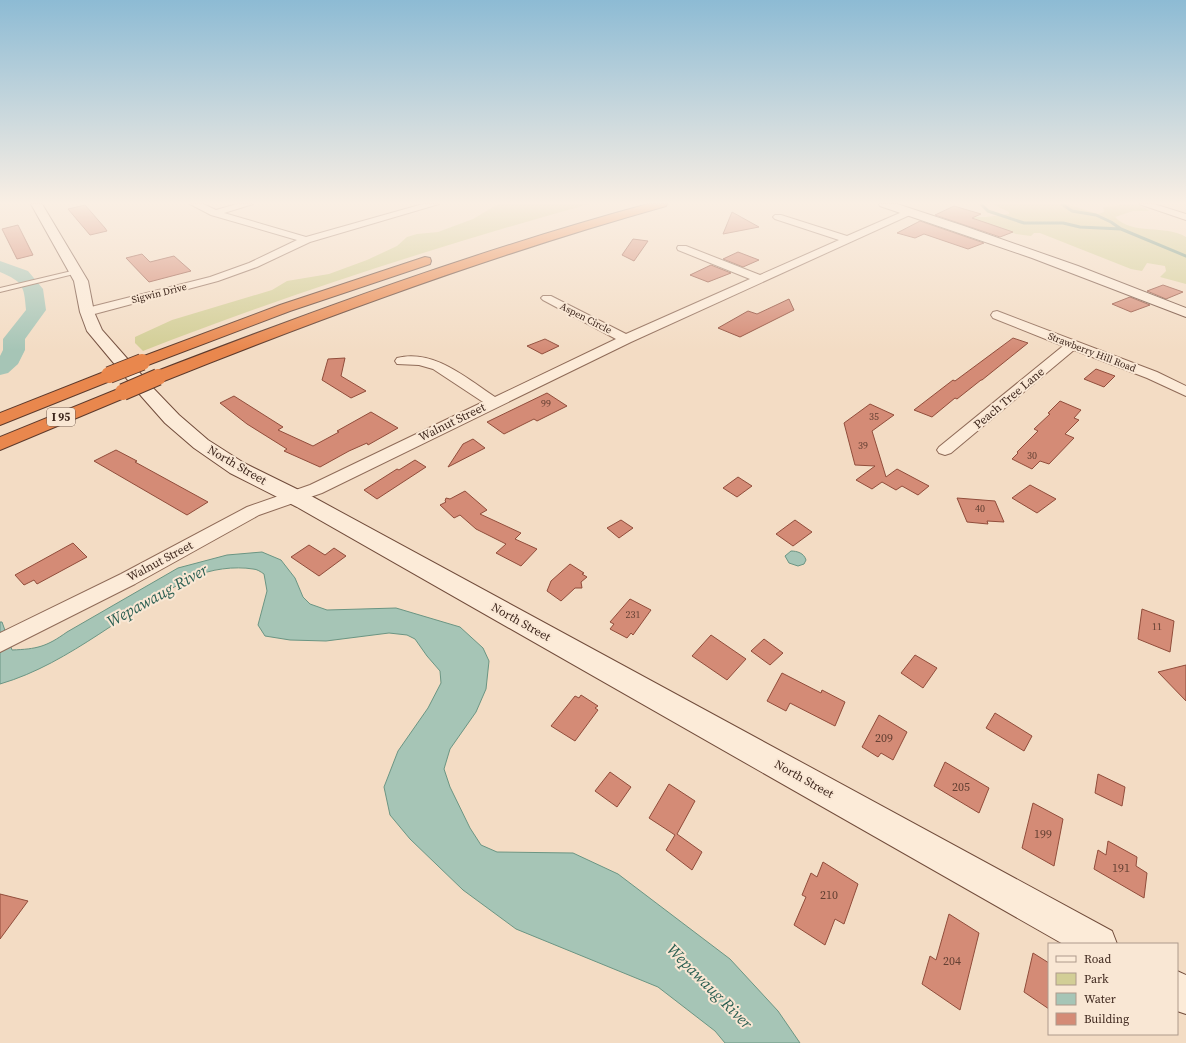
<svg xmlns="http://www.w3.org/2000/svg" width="1186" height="1043" viewBox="0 0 1186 1043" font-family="'Source Serif 4',serif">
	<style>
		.green { fill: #d2ce96 }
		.water { fill: #a6c5b6; stroke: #6b9583 }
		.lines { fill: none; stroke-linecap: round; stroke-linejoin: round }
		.stream { stroke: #6b9583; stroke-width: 3 }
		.river { fill: #a6c5b6; fill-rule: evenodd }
		.building { fill: #d48b76; stroke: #914d3b }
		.service-casing { stroke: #8f6b58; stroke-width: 2 }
		.minor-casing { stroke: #8f6b58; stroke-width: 2 }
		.secondary-casing { stroke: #714c3b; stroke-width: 2 }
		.motorway-casing { stroke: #5d3a2c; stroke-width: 2 }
		.service { fill: #fcebd8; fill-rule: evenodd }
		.minor { fill: #fcebd8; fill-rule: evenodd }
		.secondary { fill: #fcebd8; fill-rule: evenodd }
		.motorway { fill: #e9874d; fill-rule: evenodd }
		.motorway-bridge-casing { stroke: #5d3a2c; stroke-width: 18; stroke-linecap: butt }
		.motorway-bridge { stroke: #e9874d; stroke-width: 16 }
		.labels { text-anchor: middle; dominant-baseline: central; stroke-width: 4; stroke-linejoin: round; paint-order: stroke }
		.far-street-label { font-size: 10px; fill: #3e271d; stroke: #f9e7d4 }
		.number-label { font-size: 10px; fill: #644033 }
		.shield { fill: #f9e7d4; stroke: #766154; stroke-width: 1 }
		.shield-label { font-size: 11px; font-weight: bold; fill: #3e271d }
		.street-label { font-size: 12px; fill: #3e271d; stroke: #f9e7d4 }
		.near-number-label { font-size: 12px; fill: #644033 }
		.near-water-label { font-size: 16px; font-style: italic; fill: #2b5f52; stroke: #f9e7d4 }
	</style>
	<rect width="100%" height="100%" fill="#f3dcc4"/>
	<path class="green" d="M498 204H589C438 246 289 294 143 351L135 343V337L172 320 272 290 287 281 329 274 367 260 397 246 407 237 417 234 438 232 473 219Z
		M992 204H1066L1098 214 1104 212 1103 207C1118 206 1137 200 1149 211H1133L1115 217C1133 236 1165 224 1186 237V284L1160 277 1166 271 1165 266 1147 263 1142 271 1131 269 1040 233H1034L1031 236 1016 234 971 218 973 217H986L1009 214V212Z"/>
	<path class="water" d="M791 551C797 551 804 553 806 560L804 564 798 566 789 563 785 556Z
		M262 552 281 560 295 578 303 597 310 604 327 610 396 608 460 627 483 648 489 661 486 689 476 712 450 749 444 769 450 787 470 828 481 845 497 852 573 853 618 874 730 959 778 1011 800 1043H725L715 1031 658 987 516 929 463 890 410 839 390 815 384 787 398 751 428 708 441 683 440 671 427 656 415 639 407 635 389 633 326 641 290 640 265 636 258 625 267 591 264 574C261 572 257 569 253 569 235 566 210 569 194 577 127 608 72 663 0 684V622H2L12 650C37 649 46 647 67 632L178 568 227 555Z"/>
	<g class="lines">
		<path class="stream" d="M981 204 988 211 1024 223H1063L1080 227 1121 229 1186 256
			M1062 204 1072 211 1096 215 1111 222 1121 229"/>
		<path class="river" d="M0 261 28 271 43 289 46 310 25 339V350L18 364 8 373 0 375V356L3 350V339L26 310C24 285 23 282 0 272Z"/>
	</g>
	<path class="building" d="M85 205 105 228 107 231 90 235 68 209Z
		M954 206 981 214 972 218 1013 232 1000 237 935 215Z
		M732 212 759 227 723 234Z
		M920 221 984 243 968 249 924 234 915 238 897 233Z
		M18 225 33 255 17 259 2 229Z
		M633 239 648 241 634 261 622 255Z
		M738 252 759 260 743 267 723 259Z
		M142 254 150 262 174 256 191 271 149 282 126 258Z
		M711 265 731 273 708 282 690 275Z
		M1163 285 1183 292 1166 299 1147 291Z
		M1130 297 1150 305 1131 312 1112 304Z
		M789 299 794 310 740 337 718 328 748 311 757 314Z
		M1013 338 1028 343 982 380H981L957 399 955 398 932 417 914 410 953 380 955 381Z
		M545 339 559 346 542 354 527 346Z
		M345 358 341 376 366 391 351 398 322 380 328 359Z
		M1096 369 1115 376 1104 387 1084 379Z
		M547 393 567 406 537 421 534 419 504 434 487 422Z
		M234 396 283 427 278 430 313 446 339 432 337 431 371 412 398 428 368 445 367 443 349 451 320 467 284 451 287 449 247 424 220 403Z
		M1060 401 1081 410 1074 418 1079 420 1065 434 1074 438 1049 464 1040 461 1032 469 1012 459 1018 453 1017 452 1038 431 1034 429 1050 414 1048 413Z
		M870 404 894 415 872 431 886 477 897 469 929 486 918 495 902 486 896 490 882 482 872 489 856 480 875 466 855 465 844 423Z
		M473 439 485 448 448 467 463 444Z
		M116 450 137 461 135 462 208 502 187 515 94 461Z
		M415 460 426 467 377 499 364 490 397 469 399 470Z
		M738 477 752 486 737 497 723 488Z
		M1030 485 1056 499 1037 513 1012 498Z
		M465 491 487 510 480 514 521 533 515 539 537 549 521 566 496 553 506 544 476 529 460 515 454 518 440 505 446 502 445 501 446 498 450 499Z
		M957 498 995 501 1004 522 987 521 988 524 967 522Z
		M621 520 633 528 619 538 607 528Z
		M795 520 812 532 793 546 776 534Z
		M73 543 87 557 37 584 34 580 24 585 15 575Z
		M309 545 325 555 334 548 346 556 319 576 291 557Z
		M570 564 584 573 582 574 587 577 581 582 582 588H575L561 601 547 591 551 581Z
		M630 599 651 610 633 635 631 633 627 638 610 629 614 624 610 622Z
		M1142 609 1174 621 1170 652 1138 639Z
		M711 635 746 659 727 680 692 656Z
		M764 639 783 653 770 665 751 651Z
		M915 655 937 668 923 688 901 673Z
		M1186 665V701L1158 672Z
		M782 673 821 693 822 690 845 702 835 726 790 703 786 711 767 701Z
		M581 695 598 706 595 708 598 710 575 741 551 726 575 696 579 698Z
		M995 713 1032 736 1024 751 986 728Z
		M879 715 907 732 893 760 881 753 878 757 862 747Z
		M945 762 989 788 979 813 934 786Z
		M610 772 631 787 617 807 595 791Z
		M1098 774 1125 787 1122 806 1095 793Z
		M669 784 695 801 677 834 702 852 692 870 666 850 675 835 649 818Z
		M1033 803 1063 819 1054 866 1022 848Z
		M1108 841 1137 857 1136 866 1147 873 1144 898 1094 869 1098 850 1106 855Z
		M823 862 858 884 844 924 835 919 825 945 794 925 806 897 802 895 811 873 817 877Z
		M0 894 28 901 0 939Z
		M949 914 979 933 960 1010 922 984 930 956 936 960Z
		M1033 953 1049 963V1009L1024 992Z"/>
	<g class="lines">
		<defs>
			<path id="service" d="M76 270 79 272 78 273 0 292V288Z"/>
			<path id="minor" d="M190 204H203L216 210 237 204H253L224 213 306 237 423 204H439L310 242 257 267 218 281 87 316 83 315 81 312 83 309 210 277 249 263 297 240 211 215Z
				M1139 204H1154L1186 214V220Z
				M909 209 914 212 912 214 631 342 322 493 259 515 135 584 0 652V633L121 574 247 507 310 485 483 402 433 369 419 365 397 364 395 361 397 358C434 349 466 378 495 397L616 339 543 300 541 298 543 296H551L626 334 750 279 678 250 677 248 678 246H686L760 275 839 240 775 219 773 217 775 215H781L847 236Z
				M997 311 1157 372 1186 386V396L1147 378 1074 350 951 453 945 455 939 453 937 450 939 447 1063 346 993 318 991 315 993 312Z"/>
			<path id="secondary" d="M31 204H42L88 281 94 312 102 330 154 389 179 415 208 440 244 463 313 497 1112 931 1117 944H1063L297 507 230 473 194 448 165 423 142 397 87 331 80 312 74 281Z
				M879 204H897L964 226 1078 266 1186 308V317L1032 258 880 206Z
				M1177 971 1186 975V1014L1177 1011Z"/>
			<path id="motorway" d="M648 204H667L666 206C495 254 329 315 164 381L158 382 152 381 150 377 152 373C315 310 479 250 648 204Z
				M425 257 430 258 431 261 430 264 290 311 148 365 142 367 136 365 134 362 136 359 280 305Z
				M109 370 115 371 117 375 115 379 0 425V413Z
				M123 387 129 388 132 392 129 396 0 450V437Z"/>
		</defs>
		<use href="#service" class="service-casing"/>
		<use href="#minor" class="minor-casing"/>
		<use href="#secondary" class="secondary-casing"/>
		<use href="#motorway" class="motorway-casing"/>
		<use href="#service" class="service"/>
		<use href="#minor" class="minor"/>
		<use href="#secondary" class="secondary"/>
		<use href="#motorway" class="motorway"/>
		<defs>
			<path id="motorway-bridge" d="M109 375 142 362
				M123 392 158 377"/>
		</defs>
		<use href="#motorway-bridge" class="motorway-bridge-casing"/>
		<use href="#motorway-bridge" class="motorway-bridge"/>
	</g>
	<linearGradient id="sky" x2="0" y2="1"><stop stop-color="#8dbbd4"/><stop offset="0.58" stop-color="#faefe4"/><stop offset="1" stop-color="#faefe4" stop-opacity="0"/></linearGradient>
	<rect width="1186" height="350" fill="url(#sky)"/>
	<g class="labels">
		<g class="far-street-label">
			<text transform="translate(159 293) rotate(-14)">Sigwin Drive</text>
			<text transform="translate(586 318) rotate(27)">Aspen Circle</text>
			<text transform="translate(1092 352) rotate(21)">Strawberry Hill Road</text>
		</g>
		<g class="number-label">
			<text x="546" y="403">99</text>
			<text x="874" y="416">35</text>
			<text x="863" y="445">39</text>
			<text x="1032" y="455">30</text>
			<text x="980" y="508">40</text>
			<text x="633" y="614">231</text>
			<text x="1157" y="626">11</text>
		</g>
		<rect class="shield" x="47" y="408" width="28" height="18" rx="3"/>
		<g class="shield-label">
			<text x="61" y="417">I 95</text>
		</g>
		<g class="street-label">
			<text transform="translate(1009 398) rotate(-40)">Peach Tree Lane</text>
			<text transform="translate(452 422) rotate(-26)">Walnut Street</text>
			<text transform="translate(237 465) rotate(30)">North Street</text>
			<text transform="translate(160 561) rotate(-28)">Walnut Street</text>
			<text transform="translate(521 622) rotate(29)">North Street</text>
			<text transform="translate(804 779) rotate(29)">North Street</text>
		</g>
		<g class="near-number-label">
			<text x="884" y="738">209</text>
			<text x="961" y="787">205</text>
			<text x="1043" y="834">199</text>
			<text x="1121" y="868">191</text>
			<text x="829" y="895">210</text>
			<text x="952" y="961">204</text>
		</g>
		<g class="near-water-label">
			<text transform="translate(157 595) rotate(-29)">Wepawaug River</text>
			<text transform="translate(710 986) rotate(45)">Wepawaug River</text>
		</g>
	</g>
	<rect x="1048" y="943" width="130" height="92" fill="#f9e7d4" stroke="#ae9a8b"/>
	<rect x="1056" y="956" width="20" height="6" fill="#fcebd8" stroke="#ae9a8b"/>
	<text x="1084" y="963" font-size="12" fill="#3e271d">Road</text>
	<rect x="1056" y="973" width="20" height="12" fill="#d2ce96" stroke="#ae9a8b"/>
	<text x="1084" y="983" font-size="12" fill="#3e271d">Park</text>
	<rect x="1056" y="993" width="20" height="12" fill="#a6c5b6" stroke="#ae9a8b"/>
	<text x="1084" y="1003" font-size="12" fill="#3e271d">Water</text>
	<rect x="1056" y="1013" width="20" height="12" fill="#d48b76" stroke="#ae9a8b"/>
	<text x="1084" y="1023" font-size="12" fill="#3e271d">Building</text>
</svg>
